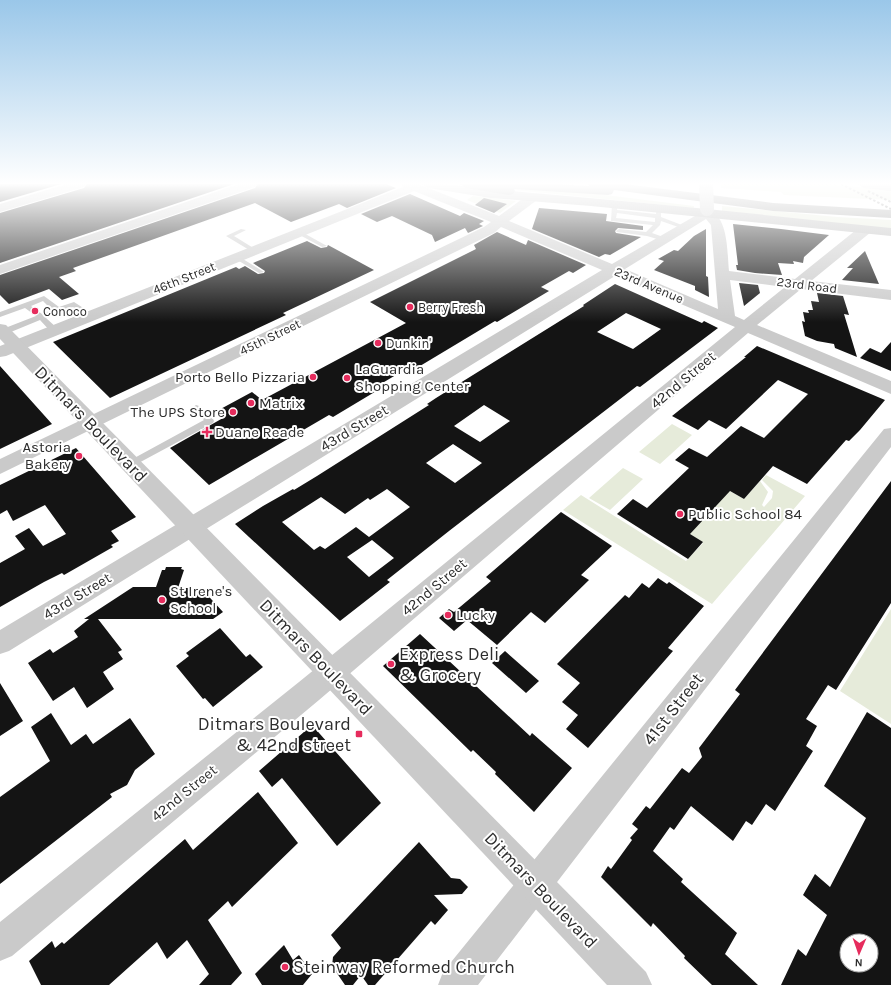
<svg xmlns="http://www.w3.org/2000/svg" width="891" height="985" viewBox="0 0 891 985" font-family="Karla,sans-serif">
	<style>
		.green { fill: #e6ebda }
		.building { fill: #141414; fill-rule: evenodd }
		.lines { fill: none; stroke-linecap: round; stroke-linejoin: round }
		.service { fill: #cacaca; fill-rule: evenodd }
		.minor { fill: #cacaca; fill-rule: evenodd }
		.tertiary { fill: #cacaca; fill-rule: evenodd }
		.secondary { fill: #b7b7b7; fill-rule: evenodd }
		.motorway { fill: #949494; fill-rule: evenodd }
		.rail { stroke: #828282; stroke-width: 2; stroke-dasharray: 2.5 2; stroke-linecap: butt }
		.minor-bridge { stroke: #cacaca; stroke-width: 14 }
		.poi-dot { fill: #e62c5d; stroke: #fff; stroke-width: 1.5 }
		.labels { text-anchor: middle; dominant-baseline: central; stroke-width: 4; stroke-linejoin: round; paint-order: stroke }
		.far-street-label { font-size: 13px; fill: #2d2d2d; stroke: #fff }
		.far-poi-label { font-size: 13px; fill: #2d2d2d; stroke: #fff; text-anchor: start }
		.poi-label { font-size: 15px; fill: #2d2d2d; stroke: #fff; text-anchor: start }
		.street-label { font-size: 15px; fill: #2d2d2d; stroke: #fff }
		.near-street-label { font-size: 18px; fill: #2d2d2d; stroke: #fff }
		.near-poi-label { font-size: 18px; fill: #2d2d2d; stroke: #fff; text-anchor: start }
	</style>
	<rect width="100%" height="100%" fill="#fff"/>
	<path class="green" d="M721 184H826L891 190V200L784 195 781 192 721 188Z
		M506 189 589 193 694 206V208Z
		M473 196 516 201 500 213 467 200Z
		M722 206 837 217 891 220V229L722 211Z
		M672 424 692 435 660 464 639 452Z
		M623 468 643 479 610 510 589 498Z
		M766 475 805 496 712 604 563 510 581 495 686 561 703 543 688 533 728 490 744 499 760 481 768 492 762 505 764 507 772 498 773 491 762 480Z
		M891 609V724L840 691Z"/>
	<path class="building" d="M0 184H61L0 202Z
		M87 184H234L0 263V213L84 188Z
		M258 184H386L396 188 347 208 339 204 291 222 255 203 73 268 76 271 59 277 79 294 62 300 49 289 9 304 0 295V275L255 188Z
		M410 194 460 216 464 213 484 221 479 224 483 226 468 233 465 228 435 242 432 235 392 216 377 222 361 214Z
		M484 198 492 200 507 204 494 213 475 205Z
		M539 208 607 214 606 221 643 226V230L618 228 615 231 616 233 641 237 610 255 605 254 599 257 532 229Z
		M733 224 781 229 829 235 804 257 803 263 793 261 794 264 778 263 782 275 755 273 737 270 736 265H738Z
		M706 229V276L708 277 709 297 695 290V286L654 270 664 261 658 259 674 250 678 251 694 236Z
		M497 232 526 245 528 240 586 265 573 273 569 271 541 287 549 291 497 322 495 321 415 369 411 366 374 388 378 390 333 417 329 415 209 485 170 448 223 418 215 412 252 392 262 400 406 323 370 302 476 249 474 245Z
		M307 241 321 248 327 247 328 245 374 270 283 313 286 315 110 398 53 342 236 267 239 269 245 266 258 274 264 273 265 271 253 263Z
		M865 251 879 284 842 280 853 268H847Z
		M739 283 758 285 760 293 744 306Z
		M615 284 702 323 704 321 718 328 640 387 637 386 449 531 387 580 390 582 340 621 235 524 263 506 293 489 294 490 317 476 429 405 427 404 436 398 584 306 583 305ZM626 313 635 317 661 329 633 349 597 332ZM484 405 510 421 480 442 454 426ZM453 444 482 463 455 483 426 463ZM387 489 410 507 369 537 356 527 325 549 320 546 314 550 282 522 321 497 345 514 368 498 370 500ZM372 540 394 558 369 577 347 557Z
		M817 293 843 296 849 315 844 314 857 357 835 348 834 344 817 341 805 336 802 321 805 322 803 312 809 313 808 310H813L811 301 819 302Z
		M891 342V371L860 358 870 348 881 353Z
		M757 346 885 400 860 430 849 441 846 440 807 484 773 466 744 499 730 491 690 534 703 542 688 559 617 514 633 499 647 508 689 468 675 460 689 448 707 457 741 426 764 438 808 394 778 380 726 429 709 420 698 430 672 416 746 357H744Z
		M0 366 52 424 0 449Z
		M76 448 136 517 111 531 119 541 111 545 113 547 64 575 62 573 44 582 0 607V563L25 549 15 536 29 528 43 546 66 534 45 505 13 521 7 510 0 514V485Z
		M891 481V603L836 690 828 685 806 719 817 726 806 746 813 751 775 811 766 804 752 825 746 821 733 841 691 806 674 830 670 827 653 851 683 879 681 882 737 933 725 954 758 985H712L684 958 685 956 653 923 651 927 601 877 608 866 611 869 632 840 630 838 638 829 632 824 646 806 650 809 682 768 689 773 702 757 699 748 740 694 735 690Z
		M561 512 612 546 581 575 589 580 545 623 531 612 497 645 467 620 454 631 439 618 449 609 454 612 491 581 486 577Z
		M166 567H182L181 569 184 570 178 588H201L223 612 213 619H98L122 650 118 652 123 659 103 672 114 689 87 708 74 687 53 701 28 663 50 649 53 653 78 637 74 631 89 619H84L133 587H156L162 570H165Z
		M658 578 667 584 669 582 704 606 668 648 673 651 588 748 566 729 578 715 562 702 580 683 557 664 625 595 629 598 642 583 649 588Z
		M220 628 246 657 250 654 263 667 213 707 205 698 203 699 176 666 189 656 186 653Z
		M420 634 530 736 532 733 572 768 534 812 495 774 496 772 473 750 471 752 383 666Z
		M505 651 539 681 526 693 492 663Z
		M0 683 23 721 0 736Z
		M867 712 891 728V985H781L798 949 806 956 827 915 803 895 815 874 830 887 866 818 824 786ZM847 941H871V965H847Z
		M51 713 71 745 86 734 93 744 130 718 155 754 135 770 127 785 110 794 112 797 0 884V797L50 761 31 727Z
		M312 725 381 803 337 846 282 778 272 787 259 771Z
		M258 792 298 843 232 907 228 901 208 920 242 973 231 985H199L209 974 187 940 167 959 157 942 109 985H41L29 961 52 941 55 948 62 942 64 944 185 839 193 850Z
		M419 842 451 878 460 879 468 887 462 894 434 895 448 910 435 925 431 921 375 985H368L361 975 353 985H345L332 966 333 957 341 948 331 935Z
		M284 945 293 960 299 955 312 974 303 985H262L255 974Z"/>
	<g class="lines">
		<path class="service" d="M615 202 618 204 617 210 656 214 657 207H661V217L687 227 684 229 661 221 660 225 652 233 666 238V240L664 241 647 236 617 232 616 231 619 229 646 232 653 225 611 221 612 204ZM617 213 655 218V222L616 218Z
			M241 229 246 230 234 236 255 249V251H251L226 236Z
			M296 231H300L327 246 322 247 296 233Z
			M234 256H238L264 272 259 273 234 258Z
			M44 296 59 307 74 302 94 315 90 317H87L73 307 46 318 57 328V332H51L40 320 6 334H0V330L36 316 25 308 0 317V312ZM43 301 52 310 42 314 31 306Z
			M196 405 199 406 213 419 214 421 213 423 133 466H127L125 464 127 462 204 420 192 408Z"/>
		<path class="minor" d="M67 184H86L84 187 0 212V204Z
			M239 184H257L255 187 0 274V265Z
			M401 184H418L499 216 529 194H537L539 197 537 200 509 221 612 264 707 209C729 215 727 253 729 271L795 279 861 226H871L873 229 871 232 811 281 891 290V300L801 289 757 325 891 381V394L748 333 319 700 12 956 0 961V922L299 682 735 327 615 276 9 651 0 654V630L602 270 501 227 494 233 0 474V459L484 227 491 222 414 191 6 356 0 357V346L403 187ZM706 219 711 225 718 309 625 269ZM730 280 785 287 744 320 735 316Z
			M891 428V447L478 985H438L443 972 884 429Z"/>
		<path class="tertiary" d="M0 324 6 325 646 972 652 985H607L0 339Z"/>
		<path class="secondary" d="M422 184C463 184 504 191 545 194 661 204 776 216 891 228V236L591 206 491 198 428 188Z
			M858 184H891V191L864 188Z"/>
		<path class="motorway" d="M460 184H558L589 186 588 184H625L773 203 891 210V218L773 211 614 190 612 194 608 195 514 189 515 191 513 194 509 195 466 188Z"/>
		<path class="rail" d="M841 184 891 209
			M868 191 891 202"/>
		<path class="minor-bridge" d="M706 184 707 209"/>
	</g>
	<linearGradient id="sky" x2="0" y2="1"><stop stop-color="#9ac7e9"/><stop offset="0.57" stop-color="#fff"/><stop offset="1" stop-color="#fff" stop-opacity="0"/></linearGradient>
	<rect width="891" height="322" fill="url(#sky)"/>
	<g class="poi-dot">
		<circle cx="410" cy="307" r="4"/>
		<circle cx="35" cy="311" r="4"/>
		<circle cx="378" cy="343" r="4"/>
		<circle cx="313" cy="377" r="4"/>
		<circle cx="347" cy="378" r="4"/>
		<circle cx="251" cy="403" r="4"/>
		<circle cx="233" cy="412" r="4"/>
		<path d="M205 426h4v4h4v4h-4v4h-4v-4h-4v-4h4z"/>
		<circle cx="79" cy="456" r="4"/>
		<circle cx="680" cy="514" r="4"/>
		<circle cx="162" cy="600" r="4"/>
		<circle cx="448" cy="615" r="4"/>
		<circle cx="391" cy="664" r="4"/>
		<rect x="355" y="730" width="8" height="8" rx="2"/>
		<circle cx="285" cy="967" r="4"/>
	</g>
	<g class="labels">
		<g class="far-street-label">
			<text transform="translate(184 278) rotate(-22)">46th Street</text>
			<text transform="translate(649 285) rotate(23)">23rd Avenue</text>
			<text transform="translate(807 285) rotate(7)">23rd Road</text>
			<text transform="translate(270 337) rotate(-26)">45th Street</text>
		</g>
		<g class="far-poi-label">
			<text x="418" y="307">Berry Fresh</text>
			<text x="43" y="311">Conoco</text>
			<text x="386" y="343">Dunkin'</text>
		</g>
		<g class="poi-label">
			<text x="355" y="369">LaGuardia<tspan x="355" dy="17">Shopping Center</tspan></text>
			<text x="305" y="377" text-anchor="end">Porto Bello Pizzaria</text>
			<text x="259" y="403">Matrix</text>
			<text x="225" y="412" text-anchor="end">The UPS Store</text>
			<text x="215" y="432">Duane Reade</text>
			<text x="71" y="447" text-anchor="end">Astoria<tspan x="71" dy="17">Bakery</tspan></text>
			<text x="688" y="514">Public School 84</text>
			<text x="170" y="591">St Irene's<tspan x="170" dy="17">School</tspan></text>
			<text x="456" y="615">Lucky</text>
		</g>
		<g class="street-label">
			<text transform="translate(683 380) rotate(-40)">42nd Street</text>
			<text transform="translate(354 428) rotate(-31)">43rd Street</text>
			<text transform="translate(434 587) rotate(-40)">42nd Street</text>
			<text transform="translate(77 596) rotate(-31)">43rd Street</text>
			<text transform="translate(184 793) rotate(-39)">42nd Street</text>
		</g>
		<g class="near-street-label">
			<text transform="translate(91 424) rotate(46)">Ditmars Boulevard</text>
			<text transform="translate(316 657) rotate(46)">Ditmars Boulevard</text>
			<text transform="translate(673 709) rotate(-52)">41st Street</text>
			<text transform="translate(541 890) rotate(46)">Ditmars Boulevard</text>
		</g>
		<g class="near-poi-label">
			<text x="399" y="654">Express Deli<tspan x="399" dy="21">&amp; Grocery</tspan></text>
			<text x="351" y="724" text-anchor="end">Ditmars Boulevard<tspan x="351" dy="21">&amp; 42nd street</tspan></text>
			<text x="293" y="967">Steinway Reformed Church</text>
		</g>
	</g>
	<g transform="translate(859 953) rotate(182)"><circle r="19" fill="#ffffff" stroke="#ababab"/>
	<path d="M0-3L7 15L0 10L-7 15Z" fill="#e62c5d"/>
	<text y="-6" font-size="11" font-weight="bold" text-anchor="middle" fill="#2d2d2d">N</text>
	</g>
</svg>
